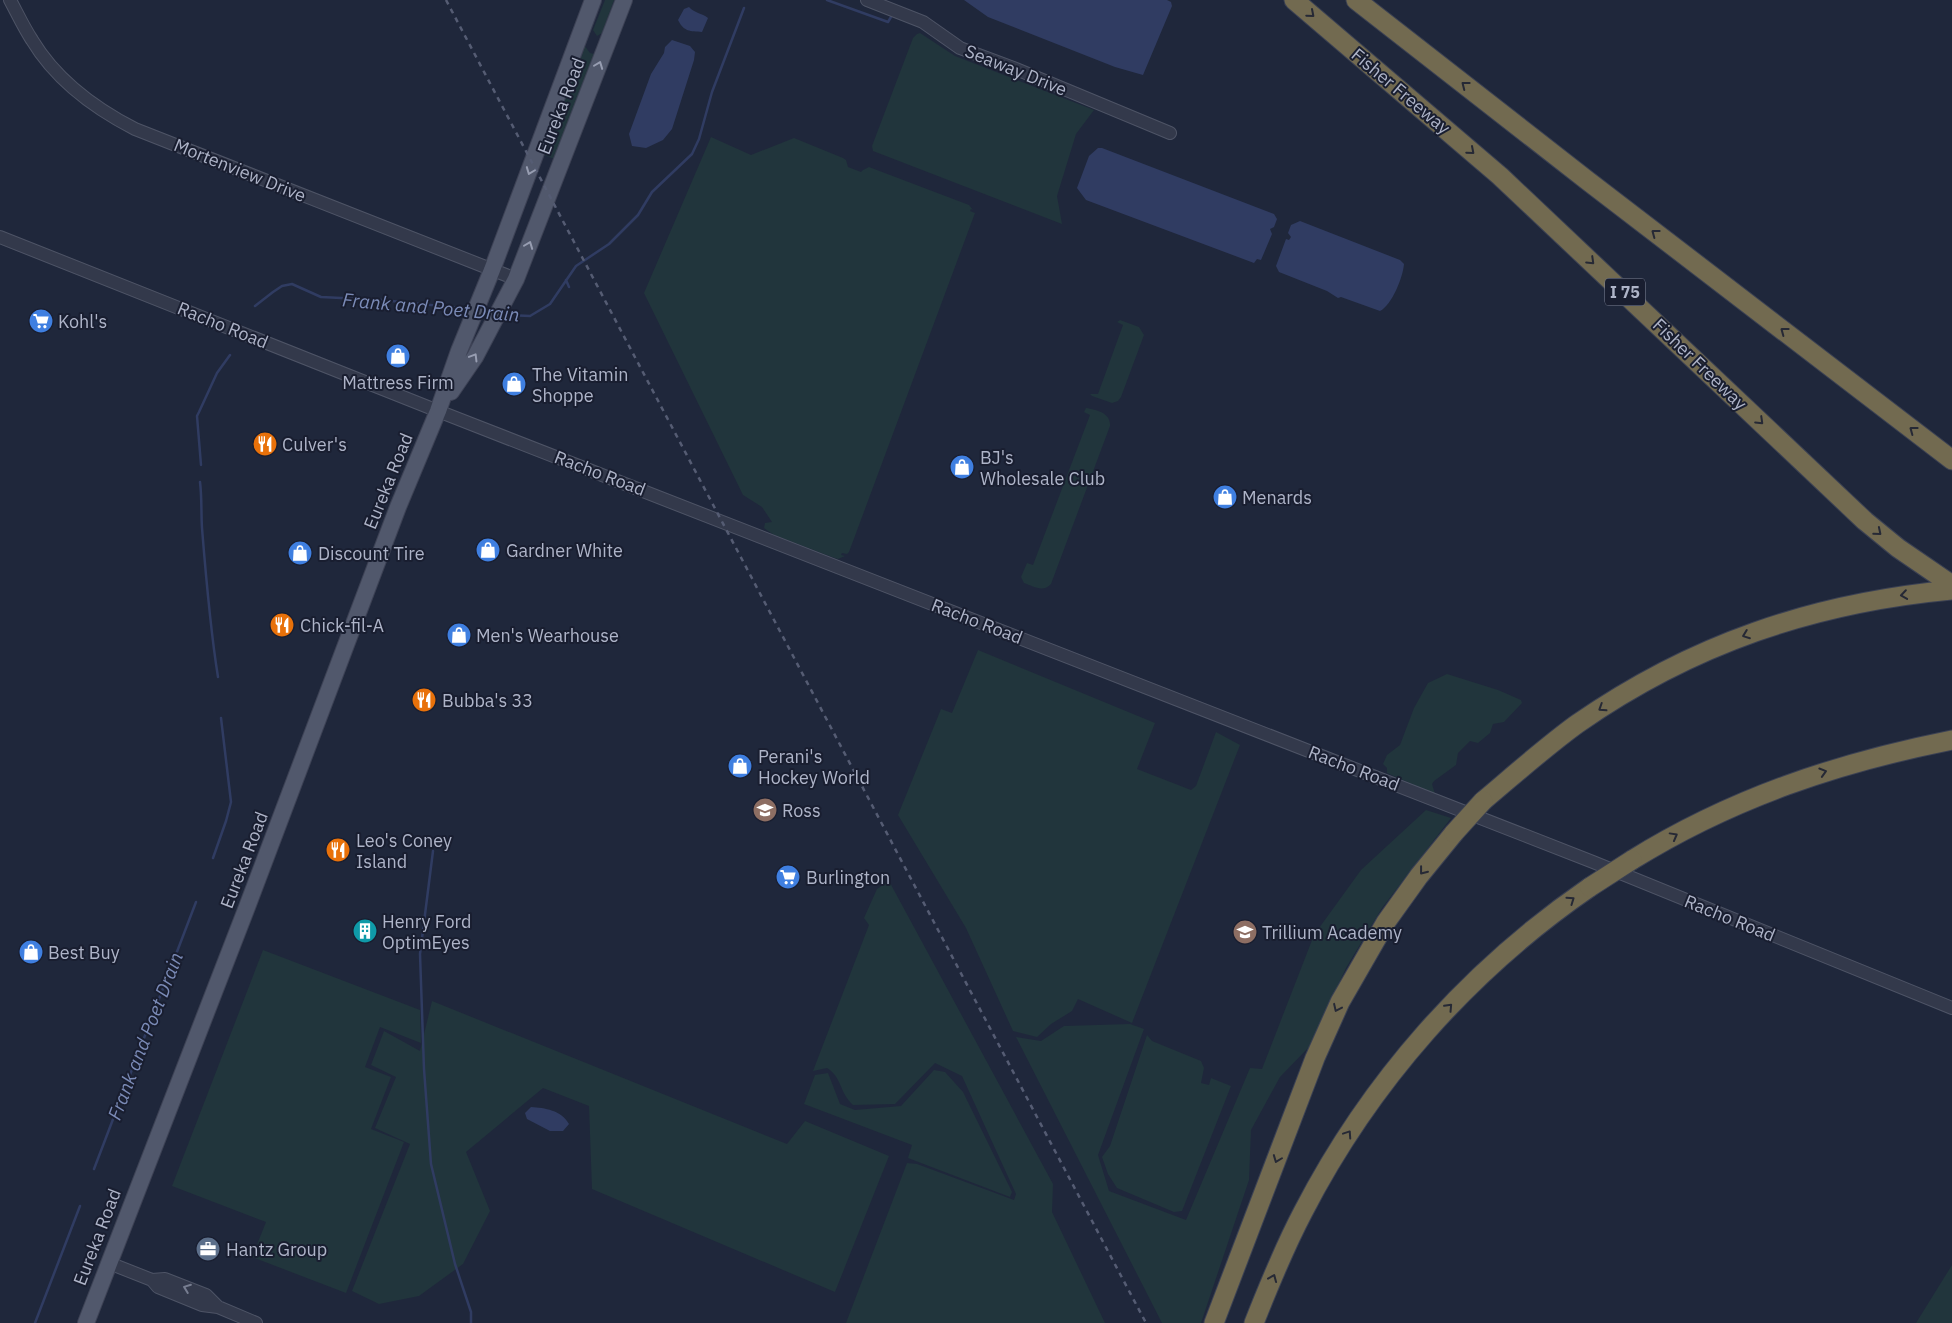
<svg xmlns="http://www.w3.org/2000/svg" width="1952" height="1323" viewBox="0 0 1952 1323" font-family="'IBM Plex Sans',sans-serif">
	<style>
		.green { fill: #21353c }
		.water { fill: #303c62 }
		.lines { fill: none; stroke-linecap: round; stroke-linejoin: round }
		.stream { stroke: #303c62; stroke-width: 2.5 }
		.minor-casing { stroke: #4e5466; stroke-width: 14 }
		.major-casing { stroke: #3d4255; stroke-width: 18 }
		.highway-casing { stroke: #3b4153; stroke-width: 21 }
		.minor { stroke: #33394b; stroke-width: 12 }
		.major { stroke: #51586c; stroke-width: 16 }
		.highway { stroke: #726a50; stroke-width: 19 }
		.rail { stroke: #555c73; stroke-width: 2.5; stroke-dasharray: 5 5; stroke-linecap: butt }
		.highway-bridge-casing { stroke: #3b4153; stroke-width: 21; stroke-linecap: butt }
		.highway-bridge { stroke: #726a50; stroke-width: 19 }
		.oneway { stroke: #262935 }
		.oneway2 { stroke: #979db1 }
		.oneway3 { stroke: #777d90 }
		.labels { text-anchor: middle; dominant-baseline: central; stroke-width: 4; stroke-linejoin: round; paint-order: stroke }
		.shield { fill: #191e30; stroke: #81879a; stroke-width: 1 }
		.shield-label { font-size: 16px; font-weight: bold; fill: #aeb4c8 }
		.street-label { font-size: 18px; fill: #aeb4c8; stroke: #191e30 }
		.poi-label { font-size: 18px; fill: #aeb4c8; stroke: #191e30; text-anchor: start }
		.water-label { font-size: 19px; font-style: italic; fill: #7b8bb7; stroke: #191e30 }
	</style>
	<rect width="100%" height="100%" fill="#1f273b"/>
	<path class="green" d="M605 0H614L602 33 597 36 593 30Z
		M920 33 955 56 1094 110 1076 134 1057 196 1062 224 873 151 872 146 913 38 917 34Z
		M584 45 590 53 594 54 554 159 544 155Z
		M711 137 751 155 794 138 843 158 846 160 848 167 861 172 863 170 869 167 969 205 973 210 971 209 970 211 975 213 849 552 847 554 842 553 841 555 845 556 838 559 832 557 774 535 764 528 765 523 772 522 762 507 743 495 644 293Z
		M1120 320 1139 327 1144 335 1121 397 1118 401 1112 403 1092 396 1090 394H1098L1123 325 1117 322Z
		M1086 408C1097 410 1111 413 1110 426L1051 584C1043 593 1033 586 1024 583L1021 577 1027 563 1033 565 1090 415 1084 412Z
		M978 650 1155 723 1137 769 1191 790 1196 786 1216 732 1240 745 1132 1023 1078 999 1072 1011 1051 1024 1037 1037 1013 1031 966 928 898 815 941 709 952 713Z
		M1447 674 1498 690 1521 700 1522 703 1504 722 1493 724 1490 733 1478 743 1470 741 1458 753 1456 765 1434 781 1432 784 1435 794 1387 773V768L1383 764 1387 755 1400 745 1414 708 1428 683Z
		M1426 810 1451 818 1382 908 1346 968 1309 1047 1280 1077 1251 1130 1249 1180 1201 1323H1162L1016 1037 1041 1041 1064 1026 1130 1024 1144 1029 1098 1155 1109 1191 1186 1220 1250 1068 1262 1069 1314 935 1361 870Z
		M889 881 1053 1184 1052 1212 1105 1323H846L907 1163 917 1164 1014 1200 1016 1194 962 1076 935 1063 895 1104 853 1105C839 1092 842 1077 827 1068L813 1071 869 925 864 918 877 889Z
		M263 950 420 1010 421 1043 380 1027 365 1067 391 1077 371 1129 404 1142 346 1293 252 1257 266 1222 172 1186Z
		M432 1001 787 1144 805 1121 889 1156 835 1292 592 1189 589 1106 543 1088 466 1152 490 1211 463 1264 419 1296 379 1304 352 1291 410 1144 375 1128 396 1077 371 1065 384 1031 420 1051Z
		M1147 1035 1152 1041 1201 1061 1204 1068 1201 1083 1209 1085 1211 1078 1231 1086 1182 1211 1174 1212 1117 1188 1108 1174 1102 1157 1110 1146Z
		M934 1070 945 1072 963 1092 1012 1192 1010 1197 908 1158 912 1145 804 1104 815 1075 828 1073 840 1104 855 1110 901 1106Z
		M1952 1265V1323H1916Z"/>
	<path class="water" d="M964 0H1167L1171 2 1172 6 1143 75 1115 67 988 17Z
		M689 7C694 13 702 13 708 18L702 32C690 31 684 32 678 20L684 9Z
		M672 40 690 46 695 52 694 60 672 129 663 140 646 148 632 146 629 134 651 74 664 53 665 47Z
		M1098 148H1102L1274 214 1277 219 1274 227 1270 229 1272 234 1261 260 1257 259 1254 263 1086 200 1077 188 1089 156Z
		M1300 221 1400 260 1404 264C1403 277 1392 305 1380 311L1341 297 1338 298 1327 291 1279 272 1276 266 1286 239 1289 240 1291 237 1288 233 1291 225Z
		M531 1107C545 1108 561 1110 569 1124L563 1131H550L527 1119 525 1113Z"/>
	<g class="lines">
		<path class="stream" d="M827 0 888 22 891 17
			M566 280 569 287
			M255 306 273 292 282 286 292 284 321 297 382 300 470 309
			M457 308 459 315
			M481 311 493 313
			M505 315 530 316 550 304 576 266 609 244 638 215 652 192 692 154 699 139 712 92 744 8
			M201 465 197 416 199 412 217 373 230 355
			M200 482C202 498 201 513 202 528 206 578 210 628 218 677
			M433 851 420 954 424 1069 431 1164 455 1264 471 1312V1323
			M213 858 226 821 231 802 221 718
			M94 1169 196 902
			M35 1323 80 1206"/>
		<defs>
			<path id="minor" d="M10 0C17 13 24 28 32 40 56 80 94 108 135 129L516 279
				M867 0 923 22 960 48 1016 69 1170 133
				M0 237 438 411 1593 862 1952 1008
				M109 1263 152 1280 165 1279 206 1295 218 1307
				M152 1280 158 1287 202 1305 218 1307 256 1323"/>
			<path id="major" d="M451 392 475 357 516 279 624 0
				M86 1323 247 907 398 507 438 411 459 351 492 270 593 0"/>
			<path id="highway" d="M1294 0 1500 176 1865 521 1898 548 1952 585
				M1356 0 1588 181 1952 460
				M1483 801C1514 775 1544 748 1577 724 1692 644 1813 603 1952 590
				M1632 860C1732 798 1837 763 1952 740
				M1214 1323 1315 1058 1340 1002 1386 922 1419 876 1454 833
				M1254 1323C1269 1285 1284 1248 1303 1212 1370 1082 1469 970 1590 887"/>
		</defs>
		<use href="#minor" class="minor-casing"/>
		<use href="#major" class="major-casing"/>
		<use href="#highway" class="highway-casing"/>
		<use href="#minor" class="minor"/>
		<use href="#major" class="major"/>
		<use href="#highway" class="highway"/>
		<path class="rail" d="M446 0 1146 1323"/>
		<defs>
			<path id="highway-bridge" d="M1454 833 1483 801
				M1590 887 1632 860"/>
		</defs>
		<use href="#highway-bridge" class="highway-bridge-casing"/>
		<use href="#highway-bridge" class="highway-bridge"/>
	</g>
	<defs><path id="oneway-chevron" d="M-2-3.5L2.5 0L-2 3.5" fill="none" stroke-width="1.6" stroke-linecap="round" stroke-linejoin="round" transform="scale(1.25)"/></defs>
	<g class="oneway">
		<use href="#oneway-chevron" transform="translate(1311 14) rotate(41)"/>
		<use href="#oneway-chevron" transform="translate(1465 85) rotate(-142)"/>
		<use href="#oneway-chevron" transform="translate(1471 151) rotate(41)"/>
		<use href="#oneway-chevron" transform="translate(1655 233) rotate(-143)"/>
		<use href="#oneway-chevron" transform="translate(1591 261) rotate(44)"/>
		<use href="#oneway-chevron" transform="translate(1784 331) rotate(-143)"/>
		<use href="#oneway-chevron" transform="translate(1760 421) rotate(44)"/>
		<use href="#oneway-chevron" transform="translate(1913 430) rotate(-143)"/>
		<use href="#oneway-chevron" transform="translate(1878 532) rotate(40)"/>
		<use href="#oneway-chevron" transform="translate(1904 595) rotate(172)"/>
		<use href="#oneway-chevron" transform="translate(1746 635) rotate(159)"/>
		<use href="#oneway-chevron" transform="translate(1602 708) rotate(147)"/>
		<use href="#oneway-chevron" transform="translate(1823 772) rotate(-17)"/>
		<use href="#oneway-chevron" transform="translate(1674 836) rotate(-29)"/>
		<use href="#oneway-chevron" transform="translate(1423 871) rotate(128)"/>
		<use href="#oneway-chevron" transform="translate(1571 900) rotate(-35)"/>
		<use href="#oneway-chevron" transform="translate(1449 1007) rotate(-47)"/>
		<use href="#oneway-chevron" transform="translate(1337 1008) rotate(115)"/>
		<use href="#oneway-chevron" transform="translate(1348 1134) rotate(-56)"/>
		<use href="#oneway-chevron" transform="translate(1277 1159) rotate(111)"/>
		<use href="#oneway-chevron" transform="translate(1273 1278) rotate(-67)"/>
	</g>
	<g class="oneway2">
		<use href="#oneway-chevron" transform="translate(599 65) rotate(-69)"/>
		<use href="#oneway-chevron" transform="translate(530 171) rotate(111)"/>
		<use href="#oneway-chevron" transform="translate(529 245) rotate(-69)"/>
		<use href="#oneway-chevron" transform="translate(474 357) rotate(-59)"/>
	</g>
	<use class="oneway3" href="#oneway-chevron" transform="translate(187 1288) rotate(-159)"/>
	<defs>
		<symbol id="supermarket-disc" viewBox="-11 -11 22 22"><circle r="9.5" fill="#3f7fe0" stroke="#191e30"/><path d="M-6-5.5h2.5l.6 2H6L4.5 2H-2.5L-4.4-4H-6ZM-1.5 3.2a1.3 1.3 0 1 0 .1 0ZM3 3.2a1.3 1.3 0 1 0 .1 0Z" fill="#fff"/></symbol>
		<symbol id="shop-disc" viewBox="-11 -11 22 22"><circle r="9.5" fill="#3f7fe0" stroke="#191e30"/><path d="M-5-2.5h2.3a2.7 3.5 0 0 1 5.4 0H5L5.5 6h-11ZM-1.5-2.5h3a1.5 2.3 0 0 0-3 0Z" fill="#fff"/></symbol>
		<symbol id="restaurant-disc" viewBox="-11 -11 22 22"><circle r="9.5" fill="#e8710a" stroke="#191e30"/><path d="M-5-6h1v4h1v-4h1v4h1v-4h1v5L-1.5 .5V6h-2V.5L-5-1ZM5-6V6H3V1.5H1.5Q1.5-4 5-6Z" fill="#fff"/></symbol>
		<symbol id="university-disc" viewBox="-11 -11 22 22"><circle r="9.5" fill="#8d6e63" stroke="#191e30"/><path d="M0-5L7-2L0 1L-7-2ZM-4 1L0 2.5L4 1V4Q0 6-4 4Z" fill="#fff"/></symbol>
		<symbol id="building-disc" viewBox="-11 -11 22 22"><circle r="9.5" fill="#0f9aa8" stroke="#191e30"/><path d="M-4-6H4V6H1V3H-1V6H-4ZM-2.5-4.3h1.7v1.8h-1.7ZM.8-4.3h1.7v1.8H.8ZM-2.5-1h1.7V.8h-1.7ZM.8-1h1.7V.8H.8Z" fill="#fff"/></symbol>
		<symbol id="school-disc" viewBox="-11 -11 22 22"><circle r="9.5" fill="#8d6e63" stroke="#191e30"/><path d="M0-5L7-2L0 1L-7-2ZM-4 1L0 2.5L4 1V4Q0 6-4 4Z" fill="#fff"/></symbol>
		<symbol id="office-disc" viewBox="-11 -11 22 22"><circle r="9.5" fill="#5c6f8a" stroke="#191e30"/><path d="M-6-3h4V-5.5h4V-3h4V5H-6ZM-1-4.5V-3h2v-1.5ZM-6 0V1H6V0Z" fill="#fff"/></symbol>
	</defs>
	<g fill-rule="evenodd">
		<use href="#supermarket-disc" x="27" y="307" width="28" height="28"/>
		<use href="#shop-disc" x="384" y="342" width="28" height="28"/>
		<use href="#shop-disc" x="500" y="370" width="28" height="28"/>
		<use href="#restaurant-disc" x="251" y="430" width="28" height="28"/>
		<use href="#shop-disc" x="948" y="453" width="28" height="28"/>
		<use href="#shop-disc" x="1211" y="483" width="28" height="28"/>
		<use href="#shop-disc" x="474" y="536" width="28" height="28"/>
		<use href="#shop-disc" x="286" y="539" width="28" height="28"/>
		<use href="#restaurant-disc" x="268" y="611" width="28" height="28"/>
		<use href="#shop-disc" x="445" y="621" width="28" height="28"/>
		<use href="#restaurant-disc" x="410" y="686" width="28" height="28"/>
		<use href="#shop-disc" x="726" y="752" width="28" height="28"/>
		<use href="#university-disc" x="751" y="796" width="28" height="28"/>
		<use href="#restaurant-disc" x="324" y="836" width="28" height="28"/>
		<use href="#supermarket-disc" x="774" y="863" width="28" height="28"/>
		<use href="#building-disc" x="351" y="917" width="28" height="28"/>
		<use href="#school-disc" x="1231" y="918" width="28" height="28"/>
		<use href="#shop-disc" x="17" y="938" width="28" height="28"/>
		<use href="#office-disc" x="194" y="1235" width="28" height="28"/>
	</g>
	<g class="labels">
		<rect class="shield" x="1605" y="278.5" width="40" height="27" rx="4"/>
		<g class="shield-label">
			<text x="1625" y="292">I 75</text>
		</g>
		<g class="street-label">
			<text transform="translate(1016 70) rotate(22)">Seaway Drive</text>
			<text transform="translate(1401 91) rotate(40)">Fisher Freeway</text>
			<text transform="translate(561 106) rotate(-69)">Eureka Road</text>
			<text transform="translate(240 170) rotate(22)">Mortenview Drive</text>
			<text transform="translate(223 325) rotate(22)">Racho Road</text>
			<text transform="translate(1700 364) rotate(44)">Fisher Freeway</text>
			<text transform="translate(600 473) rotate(21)">Racho Road</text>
			<text transform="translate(388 481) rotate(-68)">Eureka Road</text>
			<text transform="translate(977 621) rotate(21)">Racho Road</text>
			<text transform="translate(1354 768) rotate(21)">Racho Road</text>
			<text transform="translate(244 860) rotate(-69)">Eureka Road</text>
			<text transform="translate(1730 918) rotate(22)">Racho Road</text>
			<text transform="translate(97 1237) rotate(-69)">Eureka Road</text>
		</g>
		<g class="poi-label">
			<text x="58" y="321">Kohl's</text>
			<text x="532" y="374">The Vitamin<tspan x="532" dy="21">Shoppe</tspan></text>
			<text x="398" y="382" text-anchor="middle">Mattress Firm</text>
			<text x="282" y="444">Culver's</text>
			<text x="980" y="457">BJ's<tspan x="980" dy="21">Wholesale Club</tspan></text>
			<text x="1242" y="497">Menards</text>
			<text x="506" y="550">Gardner White</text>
			<text x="318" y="553">Discount Tire</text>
			<text x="300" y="625">Chick-fil-A</text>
			<text x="476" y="635">Men's Wearhouse</text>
			<text x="442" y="700">Bubba's 33</text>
			<text x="758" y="756">Perani's<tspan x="758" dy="21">Hockey World</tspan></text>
			<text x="782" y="810">Ross</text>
			<text x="356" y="840">Leo's Coney<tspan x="356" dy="21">Island</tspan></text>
			<text x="806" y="877">Burlington</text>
			<text x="382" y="921">Henry Ford<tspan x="382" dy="21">OptimEyes</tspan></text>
			<text x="1262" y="932">Trillium Academy</text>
			<text x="48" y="952">Best Buy</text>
			<text x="226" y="1249">Hantz Group</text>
		</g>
		<g class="water-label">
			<text transform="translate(431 307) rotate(5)">Frank and Poet Drain</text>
			<text transform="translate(145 1036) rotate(-69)">Frank and Poet Drain</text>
		</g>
	</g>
</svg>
